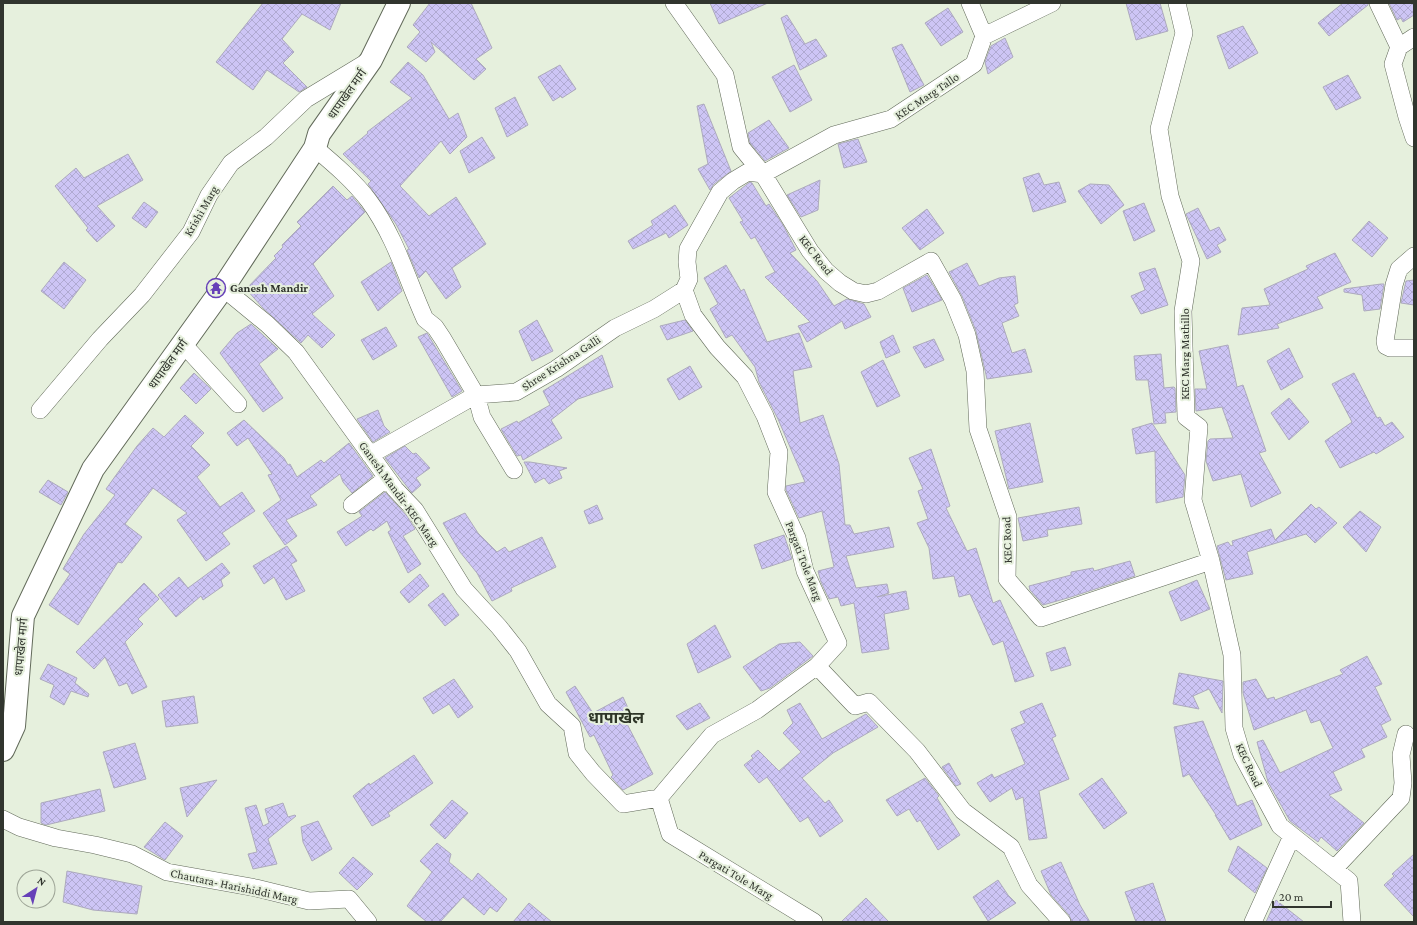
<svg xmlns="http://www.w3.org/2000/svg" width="1417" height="925" viewBox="0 0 1417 925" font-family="'Crimson Pro','Noto Sans Devanagari',serif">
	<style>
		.building { fill: url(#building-cross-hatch); stroke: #adaabd }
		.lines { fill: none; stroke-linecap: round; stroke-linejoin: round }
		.street-casing { stroke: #626a5a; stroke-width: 18 }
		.primary-casing { stroke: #626a5a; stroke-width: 24 }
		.street { stroke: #fff; stroke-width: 17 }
		.primary { stroke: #fff; stroke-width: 22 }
		.labels { text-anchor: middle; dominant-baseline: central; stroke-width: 4; stroke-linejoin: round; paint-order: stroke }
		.street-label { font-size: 12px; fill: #31352e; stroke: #e6f0dd }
		.poi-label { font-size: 12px; font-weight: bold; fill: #31352e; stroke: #e6f0dd; text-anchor: start }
		.district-label { font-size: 16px; font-weight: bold; fill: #2e3527; stroke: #e6f0dd }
	</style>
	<defs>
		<pattern id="building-cross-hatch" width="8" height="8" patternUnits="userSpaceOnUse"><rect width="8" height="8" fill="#cdc5f5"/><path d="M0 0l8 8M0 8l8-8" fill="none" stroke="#b0aad2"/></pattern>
	</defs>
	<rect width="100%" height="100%" fill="#e6f0dd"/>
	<path class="building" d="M263 3H341L330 30 302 14 282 39 294 52 283 63 307 87 299 92 267 70 253 90 216 62Z
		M430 3H471L492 48 476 59 486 69 474 80 431 42 435 52 426 62 407 47 420 32 413 25Z
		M710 3H768L719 24Z
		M1126 3H1160L1168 31 1136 40Z
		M1343 3H1368V5L1329 36 1318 23Z
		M1389 3H1414V15L1403 22 1401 18 1397 20Z
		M948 8 963 32 941 46 925 23Z
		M787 15 805 44 816 39 827 56 800 70 781 18Z
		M1243 26 1258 53 1229 69 1217 36Z
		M1005 38 1013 57 988 74 985 62 991 46Z
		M902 44 924 85 910 92 892 48Z
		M408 62 423 75 449 119 458 113 467 137 450 154 441 141 400 186 429 216 456 197 486 244 452 268 461 287 446 299 426 271 419 278 407 250 409 249 396 224 368 184 371 181 343 154 368 133 367 132 412 98 390 82Z
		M560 65 576 89 562 98 561 96 553 101 538 77Z
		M794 65 812 100 790 112 772 77Z
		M1348 75 1361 98 1336 110 1323 87Z
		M515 97 528 125 507 137 495 108Z
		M704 104 731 171 714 184 710 190 698 169 708 164 697 106Z
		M769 120 789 148 765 161 750 143 748 133Z
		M482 137 495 158 469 173 460 151Z
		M858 139 867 162 844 168 838 144Z
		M128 154 143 180 97 206 115 226 97 242 86 230 88 228 55 186 76 168 84 178Z
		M1039 173 1044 185 1059 182 1066 202 1033 212 1023 178Z
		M820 180 818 210 801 217 787 195Z
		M750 182 752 183 766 206 769 204 783 225 796 250 790 253 817 281 834 306 847 299 864 304 871 317 845 329 842 321 807 342 798 326 810 322 765 277 775 272 755 237 751 239 740 222 743 221 729 198Z
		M1090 184 1109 185 1124 205 1101 224 1078 191Z
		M333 186 347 200 352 196 365 212 313 264 334 296 312 314 335 335 322 348 308 335 301 343 262 307 246 289 276 258 274 256 283 247 282 245 301 226 297 222Z
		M144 202 158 212 146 228 132 218Z
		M1144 203 1155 231 1134 241 1123 211Z
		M675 205 688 225 669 238 666 233 633 249 628 241 653 225 651 221Z
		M1198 208 1210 231 1219 227 1226 240 1217 245 1221 252 1207 259 1186 214Z
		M927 209 944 233 920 250 902 228Z
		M1369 221 1388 238 1372 257 1352 240Z
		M1335 253 1351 282 1317 297 1323 308 1277 324 1279 328 1238 335 1242 308 1270 305 1264 289 1308 269 1306 266Z
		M64 262 86 280 64 309 41 291Z
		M391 262 402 291 378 311 361 282Z
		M967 263 979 286 999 278 1015 276 1018 303 1014 305 1019 316 1002 323 1012 353 1025 349 1032 372 987 379 976 331 962 296 949 272Z
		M726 265 741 291 744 289 767 342 799 333 812 367 793 371 800 423 823 415 839 464 845 525H850L854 534 889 527 894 547 846 556 856 588 887 584 889 593 877 597 906 591 909 609 884 614 889 649 862 653 854 603 841 606 838 597 829 599 821 582 818 571 834 567 822 511 799 518 786 490V486L805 482 778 419 759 382 755 367 732 335 726 338 710 309 718 304 704 278Z
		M1155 268 1168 305 1141 314 1131 296 1145 290 1139 273Z
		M927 275 942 300 912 312 903 288Z
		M1414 280V305L1401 303 1406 281Z
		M1381 284H1384L1380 309 1364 311 1362 295 1344 292V289Z
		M537 320 553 351 532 361 519 331Z
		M685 320 693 331 667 340 660 326Z
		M251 324 278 349 259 364 283 398 263 412 220 353 237 333Z
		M386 327 397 346 373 360 361 340Z
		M427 333 462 391 452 397 418 337Z
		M893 335 900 352 886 358 880 342Z
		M934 339 944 360 925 368 913 347Z
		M1228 345 1237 387 1243 385 1266 451 1259 453 1281 493 1251 507 1241 474 1213 481 1206 461 1208 441 1210 439 1233 438 1222 407 1196 411 1195 389H1207L1199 351Z
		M1289 348 1303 377 1281 390 1267 361Z
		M1161 354 1164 388 1174 387 1175 388 1176 412 1165 413 1166 423 1154 424 1148 380H1136L1134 356Z
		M602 355 613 387 578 399 551 420 562 438 523 460 521 455 517 456 501 429 517 421 518 423 550 405 543 391Z
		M883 360 900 396 877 407 861 372Z
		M690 366 702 387 679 400 667 379Z
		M194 373 211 389 196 404 180 388Z
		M1354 373 1377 418 1380 417 1385 426 1392 422 1404 437 1376 454 1374 452 1340 468 1325 441 1352 422 1332 384Z
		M1289 398 1309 422 1289 440 1271 413Z
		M378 410 384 426 390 432 373 442 357 419Z
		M185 415 204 433 191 446 210 465 197 477 220 507 242 492 255 511 222 533 230 544 206 561 177 520 187 513 153 488 125 524 142 537 122 563 118 562 78 625 49 605 70 574 63 569 84 534 115 495 106 489 137 446 153 428 164 437Z
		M244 420 284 458 288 465 290 464 297 477 321 460 324 463 349 443 373 476 352 493 343 482 340 474 310 496 317 505 286 520 297 536 285 545 263 513 281 500 268 475 272 474 248 438 237 446 227 433Z
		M1030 423 1043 482 1009 489 995 431Z
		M1152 423 1185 475 1183 497 1156 503 1155 451 1136 454 1132 429Z
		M405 446 413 454 416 453 430 468 416 478 421 485 412 493 385 458Z
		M931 449 950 506 946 508 967 551 976 548 993 603 1000 600 1034 676 1015 682 1003 641 993 645 970 594 959 597 954 576 933 579 929 548 917 523 928 519 918 491 923 489 909 458Z
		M524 462H530L567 468 559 471 562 478 549 484 544 478 535 483Z
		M48 480 68 492 61 505 39 492Z
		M385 492 407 516 415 529 403 536 421 564 408 573 388 532 391 530 387 521 373 531 371 529 346 546 337 532 362 516 359 512Z
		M1311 504 1316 509 1319 507 1337 523 1315 543 1306 534 1247 552 1253 574 1226 580 1217 546 1228 542 1231 546 1233 545 1232 541 1271 529 1275 540Z
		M597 505 603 519 589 524 584 511Z
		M1079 507 1082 524 1047 530 1048 536 1023 541 1018 518Z
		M1360 511 1381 527 1366 552 1343 527Z
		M465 513 478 533 497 552 505 547 509 552 542 537 556 567 511 588 512 591 492 601 477 573 460 552 443 523Z
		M784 535 792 559 762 569 754 545Z
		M287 546 297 561 291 564 305 591 286 600 274 577 264 584 253 566Z
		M1130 561 1135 576 1071 597 1043 605 1030 590 1029 586 1071 575V572L1093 568 1094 571Z
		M222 563 230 573 221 580 223 586 203 600 201 596 176 617 158 595 179 577 188 588Z
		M420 574 429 586 409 603 400 592Z
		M1197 580 1210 609 1181 621 1169 592Z
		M144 583 159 599 138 619 143 624 125 642 147 687 132 694 127 683 119 686 105 657 94 669 76 652Z
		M443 593 459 615 445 626 428 605Z
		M715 625 731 657 698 673 687 644Z
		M800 642 813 656 770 688 761 691 743 667 779 644Z
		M1065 647 1071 665 1051 671 1046 653Z
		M1367 656 1382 684 1375 687 1391 720 1381 725 1387 737 1361 749 1365 757 1333 772 1342 790 1329 795 1364 823 1337 851 1321 837 1318 842 1290 821 1268 782 1257 742 1263 740 1280 773 1333 748 1320 720 1311 723 1306 710 1254 730 1243 693V682L1256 679 1267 699 1274 697 1275 700 1343 674 1340 670Z
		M48 664 77 678 75 683 89 694 88 697 71 691 64 705 50 697 54 685 40 679Z
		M1179 673 1223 681 1222 713 1209 689 1193 696 1199 709 1173 704Z
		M454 679 473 707 458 718 449 704 433 714 423 698Z
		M575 686 593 713 623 697 632 717 625 720 653 774 623 790 611 777 613 775 594 735 590 737 566 692Z
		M194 696 198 723 166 727 162 701Z
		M700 703 710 718 687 730 676 716Z
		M800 703 822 739 866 714 878 727 833 753 802 778 825 803 829 800 843 821 820 837 808 817 800 822 767 777 759 783 744 765 753 758 751 756 758 750 779 771 801 752 783 733 793 723 787 710Z
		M1042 703 1056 736 1052 738 1069 779 1039 791 1047 838 1029 840 1023 797 1016 800 1012 788 990 802 977 783 992 774 994 778 1025 764 1011 729 1025 723 1020 712Z
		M1203 721 1237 806 1252 800 1262 825 1230 840 1215 815H1216L1189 774 1183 777 1174 727Z
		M135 743 146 779 114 788 103 752Z
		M414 755 433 783 388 813 390 816 372 826 353 796 369 783 370 785Z
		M949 763 961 784 956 786 942 767Z
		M925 778 939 796 937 798 960 835 938 850 920 820 917 822 909 809 897 816 886 800Z
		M1102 778 1127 813 1104 829 1079 794Z
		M217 780 187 817 180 788Z
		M100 789 105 811 46 825 41 823V803Z
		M452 800 468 813 445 839 430 825Z
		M283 803 288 817 295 815 296 816 268 839 277 864 253 869 248 854 257 852 245 808 256 805 263 826 269 823 265 809Z
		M318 821 332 849 312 861 303 842 301 827Z
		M165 822 183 836 165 860 144 847Z
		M437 843 451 854 449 862 472 881 478 873 507 899 497 912 490 907 484 915 463 897 440 922H427L407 906 432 872 420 861Z
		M1238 846 1267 868 1255 893 1228 871Z
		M1414 854V917L1384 885 1394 876 1392 874Z
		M353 857 373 874 357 890 339 873Z
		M1061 862 1080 905 1090 922H1072L1069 915 1051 895 1041 871Z
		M67 871 142 886 137 914 93 910 63 902Z
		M998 880 1008 895 1016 903 988 921 973 897Z
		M1153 883 1166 922H1136L1125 892Z
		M866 898 889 922H841Z
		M1276 900 1304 922H1266Z
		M529 903 552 922H513Z"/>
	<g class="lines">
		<defs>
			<path id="street" d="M674 3 725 75 741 147 763 174 810 251 826 271 840 283 853 291 866 294 878 291 931 261 953 300 967 335 975 371 978 429 1008 517 1007 579 1041 618 1211 561 1232 655 1234 728 1242 755 1280 826 1349 881 1352 922
				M970 3 984 36
				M1177 3 1184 33 1159 129 1170 196 1191 261 1183 311 1186 417 1199 427 1193 500 1211 561
				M1378 3 1399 47
				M984 36 974 64 891 119 834 135 763 174 748 172 733 181 720 192 688 249 687 262 689 279 684 290 693 315 717 347 745 377 765 416 779 452 776 492 797 538 805 571 838 643 817 666 855 706 869 702 917 751 963 811 1011 847 1029 885 1062 922
				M984 36 1052 3
				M1414 37 1399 47 1393 64 1407 117 1414 138
				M315 148C334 164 354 181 369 201 395 236 407 279 425 319L435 327 443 339 476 395 482 417 514 470
				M1414 256 1399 269 1394 285 1385 341 1386 346 1390 348H1414
				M223 288 267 324 296 352 395 489 415 510 464 589 499 627 518 651 548 704 572 726 577 753 593 773 623 804 659 798 712 735 757 710 817 666
				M183 344 238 404
				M40 410 100 339 142 295 191 232 209 195 231 163 266 137 306 99 367 62
				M370 455 476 395 516 392 556 369 615 328 654 309 684 290
				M352 505 387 478
				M659 798 670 834 814 922
				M3 819 19 827 56 838 95 845 132 854 167 872 256 888 309 901 349 899 368 922
				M1334 869 1401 798 1403 783 1401 755 1406 734
				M1253 922 1292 836"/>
			<path id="primary" d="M3 750 14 726 23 616 93 469 223 288 315 148 319 134 371 60 399 3"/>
		</defs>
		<use href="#street" class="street-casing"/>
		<use href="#primary" class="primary-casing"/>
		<use href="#street" class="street"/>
		<use href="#primary" class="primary"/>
	</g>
	<defs>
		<symbol id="temple-ring" viewBox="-11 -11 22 22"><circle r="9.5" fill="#e6f0dd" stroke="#6640b8" stroke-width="1.5"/><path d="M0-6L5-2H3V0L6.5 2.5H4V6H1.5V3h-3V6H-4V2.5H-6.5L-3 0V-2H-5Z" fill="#6640b8"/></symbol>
	</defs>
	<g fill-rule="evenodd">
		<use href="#temple-ring" x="205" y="277" width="22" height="22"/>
	</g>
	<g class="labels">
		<g class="street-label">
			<text transform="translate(347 94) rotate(-55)">धापाखेल मार्ग</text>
			<text transform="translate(927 96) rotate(-34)">KEC Marg Tallo</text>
			<text transform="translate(201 211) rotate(-60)">Krishi Marg</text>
			<text transform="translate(816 255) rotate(52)">KEC Road</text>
			<text transform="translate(1185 354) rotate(-90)">KEC Marg Mathillo</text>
			<text transform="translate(561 363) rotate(-33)">Shree Krishna Galli</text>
			<text transform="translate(168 364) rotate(-54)">धापाखेल मार्ग</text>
			<text transform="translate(399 494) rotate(54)">Ganesh Mandir-KEC Marg</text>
			<text transform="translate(1007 540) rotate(-92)">KEC Road</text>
			<text transform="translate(804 561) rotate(69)">Pargati Tole Marg</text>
			<text transform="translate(21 647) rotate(-85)">धापाखेल मार्ग</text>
			<text transform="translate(1249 765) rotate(65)">KEC Road</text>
			<text transform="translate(736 875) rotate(31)">Pargati Tole Marg</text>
			<text transform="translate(234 886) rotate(12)">Chautara- Harishiddi Marg</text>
		</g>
		<g class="poi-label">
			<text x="230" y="288">Ganesh Mandir</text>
		</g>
		<g class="district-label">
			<text x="616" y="717">धापाखेल</text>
		</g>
	</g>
	<rect width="1417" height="925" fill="none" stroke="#31352e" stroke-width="8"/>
	<g transform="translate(36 889) rotate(36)"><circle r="19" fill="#e6f0dd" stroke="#9ea597"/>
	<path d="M0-3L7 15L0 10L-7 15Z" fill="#6640b8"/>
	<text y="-6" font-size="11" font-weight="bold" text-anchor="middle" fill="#31352e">N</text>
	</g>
	<path d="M1273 901v6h58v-6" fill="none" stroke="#31352e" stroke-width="2"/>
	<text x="1279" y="901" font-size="12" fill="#31352e" stroke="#e6f0dd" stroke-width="3" paint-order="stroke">20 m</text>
</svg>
